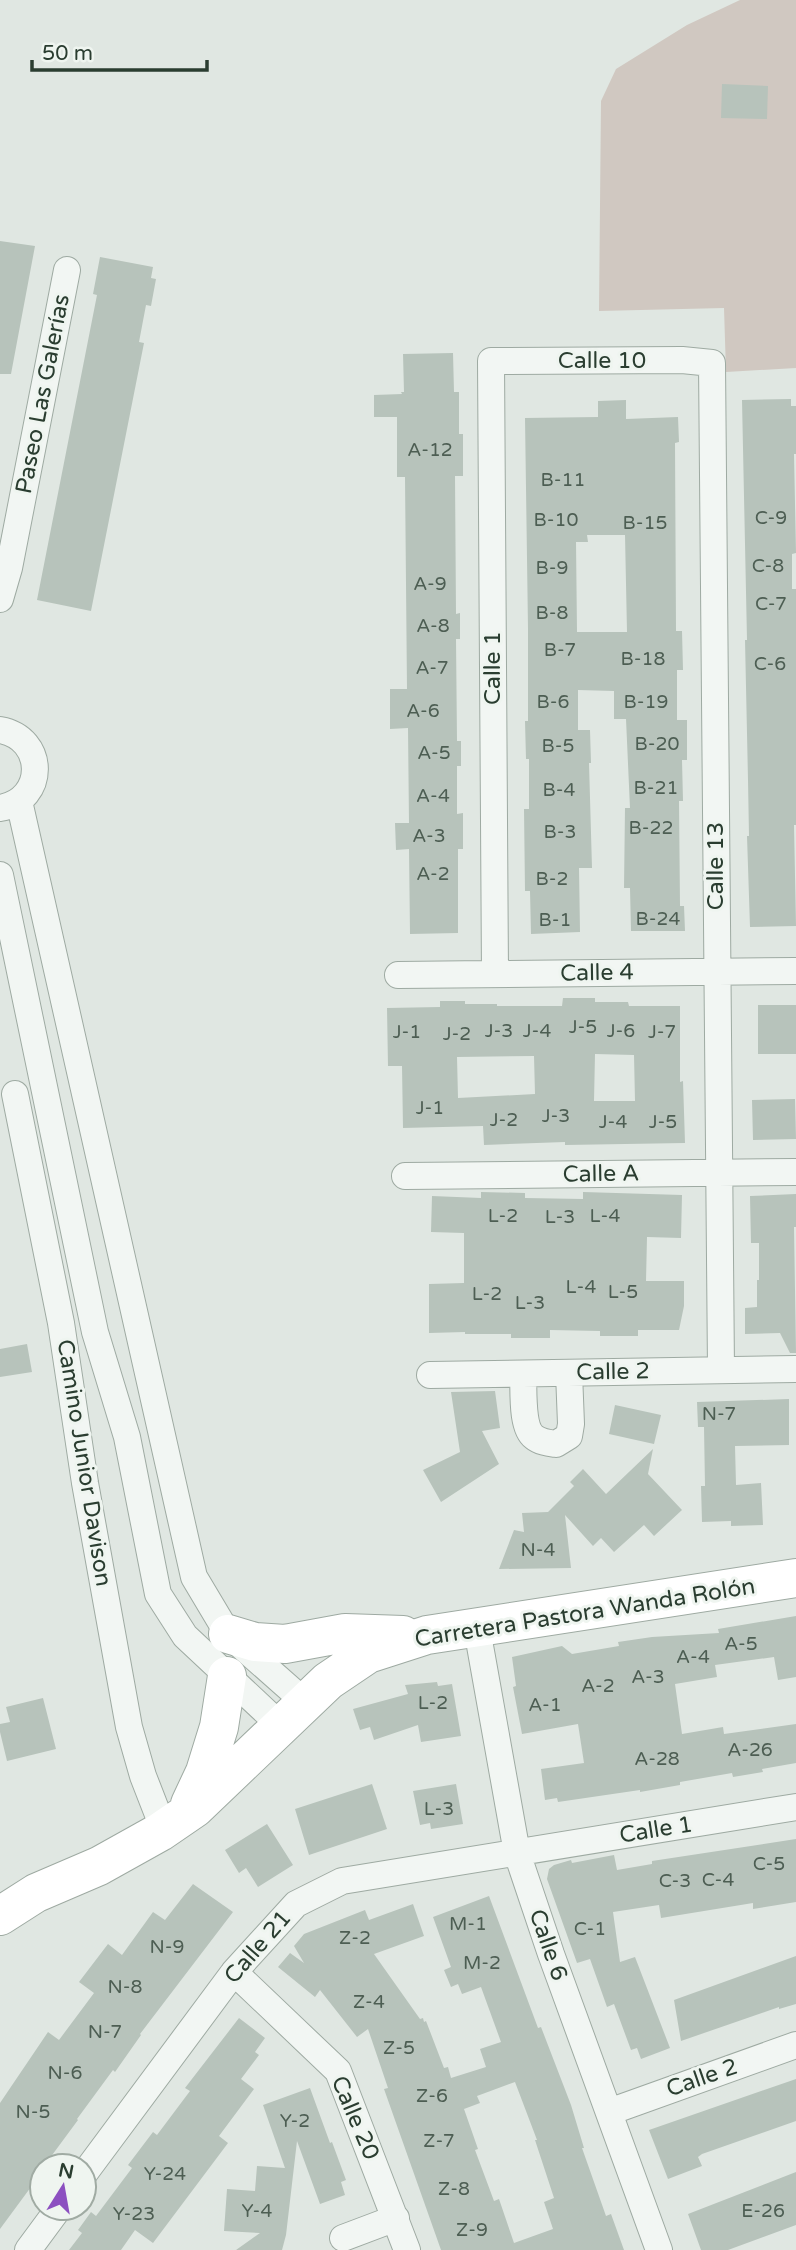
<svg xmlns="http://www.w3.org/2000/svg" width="796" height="2250" viewBox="0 0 796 2250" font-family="'Varela Round',sans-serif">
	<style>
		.green { fill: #d0c8c1 }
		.building { fill: #b7c3bb; fill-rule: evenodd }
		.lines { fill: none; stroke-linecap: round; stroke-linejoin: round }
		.street-casing { stroke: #9eaaa2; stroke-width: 28 }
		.secondary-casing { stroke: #9eaaa2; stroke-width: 40 }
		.street { stroke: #f2f6f3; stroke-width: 26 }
		.secondary { stroke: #fff; stroke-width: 38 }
		.labels { text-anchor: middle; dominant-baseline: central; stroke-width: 6; stroke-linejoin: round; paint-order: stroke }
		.number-label { font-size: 19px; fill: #4d5e53 }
		.street-label { font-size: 23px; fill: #2a3d30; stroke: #eff5f0 }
	</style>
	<rect width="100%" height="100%" fill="#e0e7e2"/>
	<path class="green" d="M740 0H796V368L726 372 724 308 599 311 601 101 616 69 687 25Z"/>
	<path class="building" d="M722 84 768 86 767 119 721 118Z
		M0 241 35 246 11 374H0Z
		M100 257 153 267 151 278 156 279 151 306 146 305 139 342 144 343 91 611 37 600 97 295 93 294Z
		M453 353 454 392H459V434H463V476H455L456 614 460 613V639H456L457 741H461V766H457V814L463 813V849H458V933L410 934 409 849 396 850 395 823H409L408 728 390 729V689H407L405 477H397V417H374V395L402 394 401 392H404L403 354Z
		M791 399V406H796V454H794L796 553 792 554V589H796V825H794L796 926 750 927 747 836H749L748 780 745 640H747L742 400Z
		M626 400V419L678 417 679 442 675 443 676 631H682L683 670H677V720H687V760H682L683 801H679L680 906H684L685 931H631L630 888H624L625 808H630L626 719H614V691L578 690V730H590L591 763H589L592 868H579L580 932 531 934 530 891H525L524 809H529V759H526L525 721H528V628L525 418 598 417V401ZM587 535H625L627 632H577L576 542H588Z
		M563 998H595V1002H628L629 1006H680V1082L683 1081 685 1143 565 1145V1142L484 1145 483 1126 403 1128 402 1066H388L387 1008 440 1007V1001H465V1004H497V1006H562ZM595 1054 634 1055 635 1101H594ZM534 1056 535 1094 458 1098 457 1057Z
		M758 1005H796V1054H758Z
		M795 1099 796 1139 753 1140 752 1100Z
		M481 1192 525 1193V1198L583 1199V1192L682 1195 681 1238 647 1237 646 1281H684V1306L679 1330H638V1336H600V1331L550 1330V1338H511V1334H465V1332L429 1333V1284L464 1283V1233L431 1232 432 1196 481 1198Z
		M796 1194V1227H794L796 1353H790L780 1333 745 1334V1308L757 1307V1280H759V1243H751L750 1196Z
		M27 1344 32 1372 0 1377V1349Z
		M495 1391 500 1428 482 1431 499 1464 441 1502 423 1470 460 1452 451 1392Z
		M789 1399V1445L735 1446 736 1485 761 1483 763 1525 731 1526V1521L702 1522 701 1486H705L704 1427H698L697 1402Z
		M615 1405 661 1415 654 1444 609 1434Z
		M653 1449 648 1474 682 1510 654 1536 644 1525 614 1552 601 1538 593 1546 565 1515 571 1568 499 1569 514 1530 524 1532 522 1513 548 1512 574 1486 570 1482 583 1469 606 1494Z
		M796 1616V1677L778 1680 774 1657 715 1665 717 1677 675 1684 682 1734 723 1727 724 1734 796 1724V1763L762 1769 763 1772 733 1777 732 1773 680 1782V1785L640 1792V1790L558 1802 557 1798 545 1800 541 1769 584 1763 578 1724 522 1734 513 1687 516 1686 512 1657 562 1646 572 1654 619 1646 618 1642 652 1637 719 1633 718 1629Z
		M437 1682 438 1686 452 1684 461 1736 421 1742 418 1725 374 1740 370 1727 360 1730 353 1709 408 1694 405 1685Z
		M43 1698 56 1749 7 1761 0 1732V1724L10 1722 6 1707Z
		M372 1784 387 1829 309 1855 295 1809Z
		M456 1784 463 1824 431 1829 430 1823 420 1825 413 1791Z
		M267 1824 293 1865 258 1887 246 1868 239 1873 225 1850Z
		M796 1839V1902L753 1909V1903L661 1918 659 1905 613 1912 620 1962 635 1957 670 2048 641 2059 637 2048 631 2050 614 2004 607 2007 590 1959 577 1963 547 1879 549 1869 554 1865 571 1860 572 1863 614 1855 617 1870 652 1864V1861Z
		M193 1884 233 1912 140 2034 141 2035 115 2072 113 2070 77 2119 78 2120 44 2166H42V2172L0 2229V2103L48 2032 59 2040 94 1993 79 1982 108 1944 122 1955 153 1912 165 1920Z
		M489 1896 538 2028 541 2027 571 2105 584 2148H582L606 2216 611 2214 624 2250H441L384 2089 388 2088 368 2029 357 2037 320 1990 315 1997 278 1967 290 1953 304 1963 294 1946 304 1934 365 1910 369 1920 413 1904 424 1936 374 1954 420 2019 423 2018 424 2022 426 2021 444 2068 448 2067 451 2078 486 2067 480 2049 501 2042 481 1987 462 1994 458 1984 451 1987 444 1970 451 1967 433 1917ZM515 2082 537 2140H535L554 2198 544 2202 553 2229 514 2243 499 2199 494 2201 475 2150 478 2149 464 2109 480 2103 477 2096Z
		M796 1956V2004L779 2009V2007L681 2041 674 2000Z
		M239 2018 265 2038 255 2052 259 2055 241 2079 254 2089 219 2136 228 2143 153 2243 135 2230 121 2250H69L82 2233 78 2230 91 2212 96 2216 132 2168 128 2165 153 2132 157 2135 190 2091 185 2088Z
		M796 2079V2121L702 2154 698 2157 702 2166 668 2179 649 2130Z
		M310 2088 330 2143 332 2142 346 2180 341 2182 345 2195 320 2204 297 2141 286 2235 282 2250H236L260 2233 224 2231 227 2189 255 2191 257 2166 285 2168 263 2105Z
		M796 2172V2225L728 2250H701L688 2214Z"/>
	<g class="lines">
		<defs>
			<path id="street" d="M0 599 9 568 67 270
				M0 730C46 738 47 800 0 808
				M19 801 194 1577 228 1634 306 1703
				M0 875 95 1332 127 1437 158 1594 185 1636 280 1725
				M495 974 491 361 682 360 712 363 721 1370
				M398 975 796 971
				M15 1094 61 1323 85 1483 129 1727 143 1776 164 1830
				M405 1176 796 1172
				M523 1374C524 1390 521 1427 534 1437 540 1442 549 1443 556 1444L569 1436 571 1424 569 1373
				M430 1375 796 1369
				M477 1629 517 1853 551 1954 659 2250
				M234 1972 338 2071 407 2250
				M609 2112 796 2045
				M84 2174 234 1972 296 1904 342 1881 796 1807
				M343 2238 396 2218
				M28 2250 59 2208"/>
			<path id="secondary" d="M228 1634 255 1642 285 1644 345 1633 403 1635
				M190 1804 205 1772 219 1727 227 1676
				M0 1916 36 1893 99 1866 160 1832 195 1808 328 1681 368 1654 427 1635 796 1578"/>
		</defs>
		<use href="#street" class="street-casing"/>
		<use href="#secondary" class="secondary-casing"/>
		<use href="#street" class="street"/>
		<use href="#secondary" class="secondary"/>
	</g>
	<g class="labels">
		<g class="number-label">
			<text x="430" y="450">A-12</text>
			<text x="563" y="480">B-11</text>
			<text x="771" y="518">C-9</text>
			<text x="556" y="520">B-10</text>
			<text x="645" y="523">B-15</text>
			<text x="768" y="566">C-8</text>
			<text x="552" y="568">B-9</text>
			<text x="430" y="584">A-9</text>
			<text x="771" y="604">C-7</text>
			<text x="552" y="613">B-8</text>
			<text x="433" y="626">A-8</text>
			<text x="560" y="650">B-7</text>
			<text x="643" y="659">B-18</text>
			<text x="770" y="664">C-6</text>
			<text x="432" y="668">A-7</text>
			<text x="553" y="702">B-6</text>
			<text x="646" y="702">B-19</text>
			<text x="423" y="711">A-6</text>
			<text x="657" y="744">B-20</text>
			<text x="558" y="746">B-5</text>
			<text x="434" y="753">A-5</text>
			<text x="656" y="788">B-21</text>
			<text x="559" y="790">B-4</text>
			<text x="433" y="796">A-4</text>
			<text x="651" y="828">B-22</text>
			<text x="560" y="832">B-3</text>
			<text x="429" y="836">A-3</text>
			<text x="433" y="874">A-2</text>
			<text x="552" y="879">B-2</text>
			<text x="658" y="919">B-24</text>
			<text x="555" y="920">B-1</text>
			<text x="583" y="1027">J-5</text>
			<text x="499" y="1031">J-3</text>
			<text x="537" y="1031">J-4</text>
			<text x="621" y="1031">J-6</text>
			<text x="407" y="1032">J-1</text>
			<text x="662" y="1032">J-7</text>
			<text x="457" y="1034">J-2</text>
			<text x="430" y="1108">J-1</text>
			<text x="556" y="1116">J-3</text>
			<text x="504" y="1120">J-2</text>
			<text x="613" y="1122">J-4</text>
			<text x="663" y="1122">J-5</text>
			<text x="503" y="1216">L-2</text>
			<text x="605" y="1216">L-4</text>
			<text x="560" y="1217">L-3</text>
			<text x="581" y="1287">L-4</text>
			<text x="623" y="1292">L-5</text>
			<text x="487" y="1294">L-2</text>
			<text x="530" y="1303">L-3</text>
			<text x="719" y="1414">N-7</text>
			<text x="538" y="1550">N-4</text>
			<text x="741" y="1644">A-5</text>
			<text x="693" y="1657">A-4</text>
			<text x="648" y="1677">A-3</text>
			<text x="598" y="1686">A-2</text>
			<text x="433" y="1703">L-2</text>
			<text x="545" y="1705">A-1</text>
			<text x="750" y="1750">A-26</text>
			<text x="657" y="1759">A-28</text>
			<text x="439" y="1809">L-3</text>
			<text x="769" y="1864">C-5</text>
			<text x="718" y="1880">C-4</text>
			<text x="675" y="1881">C-3</text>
			<text x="468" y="1924">M-1</text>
			<text x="590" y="1929">C-1</text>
			<text x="355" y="1938">Z-2</text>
			<text x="167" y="1947">N-9</text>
			<text x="482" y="1963">M-2</text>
			<text x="125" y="1987">N-8</text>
			<text x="369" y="2002">Z-4</text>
			<text x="105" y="2032">N-7</text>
			<text x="399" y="2048">Z-5</text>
			<text x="65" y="2073">N-6</text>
			<text x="432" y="2096">Z-6</text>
			<text x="33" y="2112">N-5</text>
			<text x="295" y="2121">Y-2</text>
			<text x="439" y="2141">Z-7</text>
			<text x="165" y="2174">Y-24</text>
			<text x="454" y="2189">Z-8</text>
			<text x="257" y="2211">Y-4</text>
			<text x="763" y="2211">E-26</text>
			<text x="134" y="2214">Y-23</text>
			<text x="472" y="2230">Z-9</text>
		</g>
		<g class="street-label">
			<text x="602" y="361">Calle 10</text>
			<text transform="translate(43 394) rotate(-79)">Paseo Las Galerías</text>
			<text transform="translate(493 668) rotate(-90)">Calle 1</text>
			<text transform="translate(716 866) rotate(-90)">Calle 13</text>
			<text transform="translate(597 973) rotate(-1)">Calle 4</text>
			<text transform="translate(601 1174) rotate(-1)">Calle A</text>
			<text transform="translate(613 1372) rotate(-1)">Calle 2</text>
			<text transform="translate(84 1463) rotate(81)">Camino Junior Davison</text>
			<text transform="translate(585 1613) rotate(-9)">Carretera Pastora Wanda Rolón</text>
			<text transform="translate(656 1830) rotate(-9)">Calle 1</text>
			<text transform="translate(548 1945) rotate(71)">Calle 6</text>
			<text transform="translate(258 1947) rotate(-49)">Calle 21</text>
			<text transform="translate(702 2078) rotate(-19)">Calle 2</text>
			<text transform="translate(355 2118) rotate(67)">Calle 20</text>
		</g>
	</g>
	<g transform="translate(63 2187) rotate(11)"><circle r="33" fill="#eff5f0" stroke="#a0aba3" stroke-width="2"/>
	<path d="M0-5L12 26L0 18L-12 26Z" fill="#8c50c0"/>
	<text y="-10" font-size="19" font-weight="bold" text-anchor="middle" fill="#2a3d30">N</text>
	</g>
	<path d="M32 60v10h175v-10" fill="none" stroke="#2a3d30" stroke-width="3.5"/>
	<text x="42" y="60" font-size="21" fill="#2a3d30" stroke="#eff5f0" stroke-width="5" paint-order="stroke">50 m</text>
</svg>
